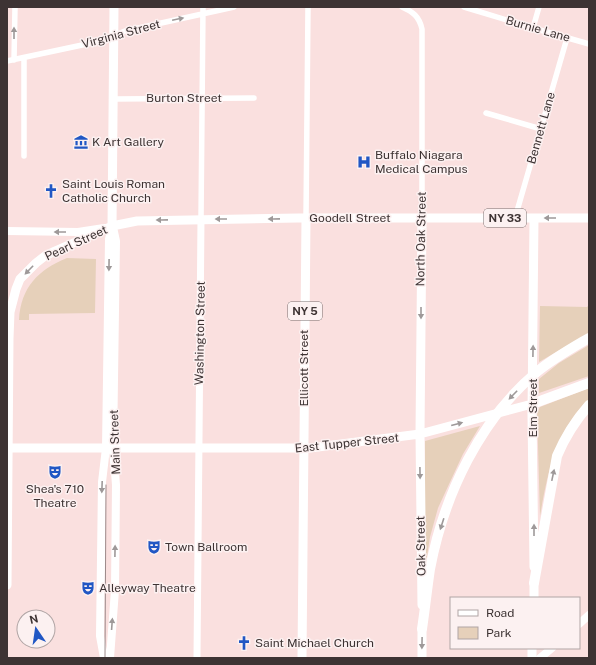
<svg xmlns="http://www.w3.org/2000/svg" width="596" height="665" viewBox="0 0 596 665" font-family="'Public Sans',sans-serif">
	<style>
		.green { fill: #e6d0ba }
		.lines { fill: none; stroke-linecap: round; stroke-linejoin: round }
		.minor { stroke: #fff; stroke-width: 5.5 }
		.tertiary { stroke: #fff; stroke-width: 7 }
		.secondary { stroke: #fff; stroke-width: 8 }
		.primary { stroke: #fff; stroke-width: 9 }
		.trunk { stroke: #fff; stroke-width: 9 }
		.motorway { stroke: #fff; stroke-width: 10 }
		.tram { stroke: #9c8a8a; stroke-width: 1 }
		.oneway { fill: #9e9999 }
		.labels { text-anchor: middle; dominant-baseline: central; stroke-width: 3; stroke-linejoin: round; paint-order: stroke }
		.shield { fill: #fcf1f1; stroke: #766c6c; stroke-width: 1 }
		.shield-label { font-size: 11px; font-weight: bold; fill: #3d3333 }
		.street-label { font-size: 12px; fill: #3d3333; stroke: #fcf1f1 }
		.poi-label { font-size: 12px; fill: #3d3333; stroke: #fcf1f1; text-anchor: start }
	</style>
	<rect width="100%" height="100%" fill="#fae0df"/>
	<path class="green" d="M67 258 96 259 95 313 29 314V320H19C21 287 38 270 67 258Z
		M589 305V333L539 362 540 306 587 307Z
		M589 345V376L539 393V379L559 363Z
		M589 388V399C555 432 548 472 540 516L537 412 540 407Z
		M480 426 463 454 438 508 430 537 425 569V441Z"/>
	<g class="lines">
		<path class="minor" d="M402 7C413 12 419 16 422 29V218
			M464 7 533 28 589 44
			M533 28 539 7
			M24 58V156
			M14 60 15 7
			M7 61 101 41 125 31 234 7
			M114 99 254 98
			M486 113 541 129
			M306 218 308 7
			M515 218 567 38
			M201 219 203 7"/>
		<path class="tertiary" d="M197 658 201 219"/>
		<path class="secondary" d="M7 231 78 232 104 228
			M579 624 589 615
			M104 658 100 636 102 482 106 448 109 239 112 226
			M110 658 115 590 116 485 113 448 116 241 113 227
			M540 658 552 648"/>
		<path class="primary" d="M422 218 420 434 422 605
			M112 226 114 7
			M7 448H310L420 434 532 404
			M534 567 532 414 534 218
			M7 585 9 338 10 312 16 289 20 279 36 263 45 256 55 251 112 226 137 221 298 218H589
			M302 658 306 218"/>
		<path class="trunk" d="M534 598V583
			M422 658V629
			M532 658V648"/>
		<path class="motorway" d="M532 404 589 383
			M534 583 557 456C565 437 575 421 589 405
			M422 629C425 609 427 589 430 569 444 495 480 419 538 371 554 358 572 348 589 338"/>
		<path class="tram" d="M105 658 106 485"/>
	</g>
	<defs><path id="oneway-solid" d="M-6-.8H1V-3.2L6.5 0L1 3.2V.8H-6Z"/></defs>
	<g class="oneway">
		<use href="#oneway-solid" transform="translate(178 19) rotate(-12)"/>
		<use href="#oneway-solid" transform="translate(14 33) rotate(-90)"/>
		<use href="#oneway-solid" transform="translate(550 218) rotate(180)"/>
		<use href="#oneway-solid" transform="translate(221 219) rotate(180)"/>
		<use href="#oneway-solid" transform="translate(274 219) rotate(179)"/>
		<use href="#oneway-solid" transform="translate(162 220) rotate(179)"/>
		<use href="#oneway-solid" transform="translate(60 232) rotate(-180)"/>
		<use href="#oneway-solid" transform="translate(109 265) rotate(91)"/>
		<use href="#oneway-solid" transform="translate(29 270) rotate(134)"/>
		<use href="#oneway-solid" transform="translate(421 313) rotate(90)"/>
		<use href="#oneway-solid" transform="translate(533 351) rotate(-89)"/>
		<use href="#oneway-solid" transform="translate(513 395) rotate(134)"/>
		<use href="#oneway-solid" transform="translate(457 424) rotate(-15)"/>
		<use href="#oneway-solid" transform="translate(420 473) rotate(89)"/>
		<use href="#oneway-solid" transform="translate(553 475) rotate(-78)"/>
		<use href="#oneway-solid" transform="translate(102 487) rotate(92)"/>
		<use href="#oneway-solid" transform="translate(442 524) rotate(108)"/>
		<use href="#oneway-solid" transform="translate(534 530) rotate(-90)"/>
		<use href="#oneway-solid" transform="translate(115 551) rotate(-89)"/>
		<use href="#oneway-solid" transform="translate(112 624) rotate(-86)"/>
		<use href="#oneway-solid" transform="translate(422 643) rotate(91)"/>
	</g>
	<defs>
		<symbol id="museum-bare" viewBox="-9 -9 18 18"><path d="M0-6L6-3V-2H-6V-3ZM-5-1h2V3h-2ZM-1-1h2V3h-2ZM3-1h2V3H3ZM-6 4H6V6H-6Z" fill="#2157c4" stroke="#fcf1f1" stroke-width="2.5" paint-order="stroke"/></symbol>
		<symbol id="hospital-bare" viewBox="-9 -9 18 18"><path d="M-5-5h3v3.5h4V-5h3V5h-3V1.5h-4V5h-3Z" fill="#2157c4" stroke="#fcf1f1" stroke-width="2.5" paint-order="stroke"/></symbol>
		<symbol id="church-bare" viewBox="-9 -9 18 18"><path d="M-1.2-6h2.4v3.5h3.3v2.4h-3.3V6h-2.4V-.1h-3.3v-2.4h3.3Z" fill="#2157c4" stroke="#fcf1f1" stroke-width="2.5" paint-order="stroke"/></symbol>
		<symbol id="theatre-bare" viewBox="-9 -9 18 18"><path d="M-5-5.5Q0-4 5-5.5V0Q5 5 0 6Q-5 5-5 0ZM-3.3-2.5H-1v1.5H-3.3ZM1-2.5H3.3v1.5H1ZM-2.8 1Q0 5.5 2.8 1Z" fill="#2157c4" stroke="#fcf1f1" stroke-width="2.5" paint-order="stroke"/></symbol>
	</defs>
	<g fill-rule="evenodd">
		<use href="#museum-bare" x="71" y="132" width="20" height="20"/>
		<use href="#hospital-bare" x="354" y="152" width="20" height="20"/>
		<use href="#church-bare" x="41" y="181" width="20" height="20"/>
		<use href="#theatre-bare" x="45" y="462" width="20" height="20"/>
		<use href="#theatre-bare" x="144" y="537" width="20" height="20"/>
		<use href="#theatre-bare" x="78" y="578" width="20" height="20"/>
		<use href="#church-bare" x="234" y="633" width="20" height="20"/>
	</g>
	<g class="labels">
		<g class="shield">
			<rect x="484" y="209" width="42" height="18" rx="3"/>
			<rect x="288" y="302" width="34" height="18" rx="3"/>
		</g>
		<g class="shield-label">
			<text x="505" y="218">NY 33</text>
			<text x="305" y="311">NY 5</text>
		</g>
		<g class="street-label">
			<text transform="translate(538 29) rotate(16)">Burnie Lane</text>
			<text transform="translate(121 34) rotate(-15)">Virginia Street</text>
			<text x="184" y="98">Burton Street</text>
			<text transform="translate(541 128) rotate(-74)">Bennett Lane</text>
			<text x="350" y="218">Goodell Street</text>
			<text transform="translate(421 239) rotate(-89)">North Oak Street</text>
			<text transform="translate(76 243) rotate(-25)">Pearl Street</text>
			<text transform="translate(200 333) rotate(-89)">Washington Street</text>
			<text transform="translate(304 368) rotate(-90)">Ellicott Street</text>
			<text transform="translate(533 408) rotate(-90)">Elm Street</text>
			<text transform="translate(115 442) rotate(-92)">Main Street</text>
			<text transform="translate(347 443) rotate(-6)">East Tupper Street</text>
			<text transform="translate(421 546) rotate(-91)">Oak Street</text>
		</g>
		<g class="poi-label">
			<text x="92" y="142">K Art Gallery</text>
			<text x="375" y="155">Buffalo Niagara<tspan x="375" dy="14">Medical Campus</tspan></text>
			<text x="62" y="184">Saint Louis Roman<tspan x="62" dy="14">Catholic Church</tspan></text>
			<text x="55" y="489" text-anchor="middle">Shea's 710<tspan x="55" dy="14">Theatre</tspan></text>
			<text x="165" y="547">Town Ballroom</text>
			<text x="99" y="588">Alleyway Theatre</text>
			<text x="255" y="643">Saint Michael Church</text>
		</g>
	</g>
	<rect width="596" height="665" fill="none" stroke="#3d3333" stroke-width="16"/>
	<rect x="450" y="597" width="130" height="52" fill="#fcf1f1" stroke="#b0a5a5"/>
	<rect x="458" y="610" width="20" height="6" fill="#ffffff" stroke="#b0a5a5"/>
	<text x="486" y="617" font-size="12" fill="#3d3333">Road</text>
	<rect x="458" y="627" width="20" height="12" fill="#e6d0ba" stroke="#b0a5a5"/>
	<text x="486" y="637" font-size="12" fill="#3d3333">Park</text>
	<g transform="translate(36 629) rotate(347)"><circle r="19" fill="#fcf1f1" stroke="#b0a5a5"/>
	<path d="M0-3L7 15L0 10L-7 15Z" fill="#2157c4"/>
	<text y="-6" font-size="11" font-weight="bold" text-anchor="middle" fill="#3d3333">N</text>
	</g>
</svg>
